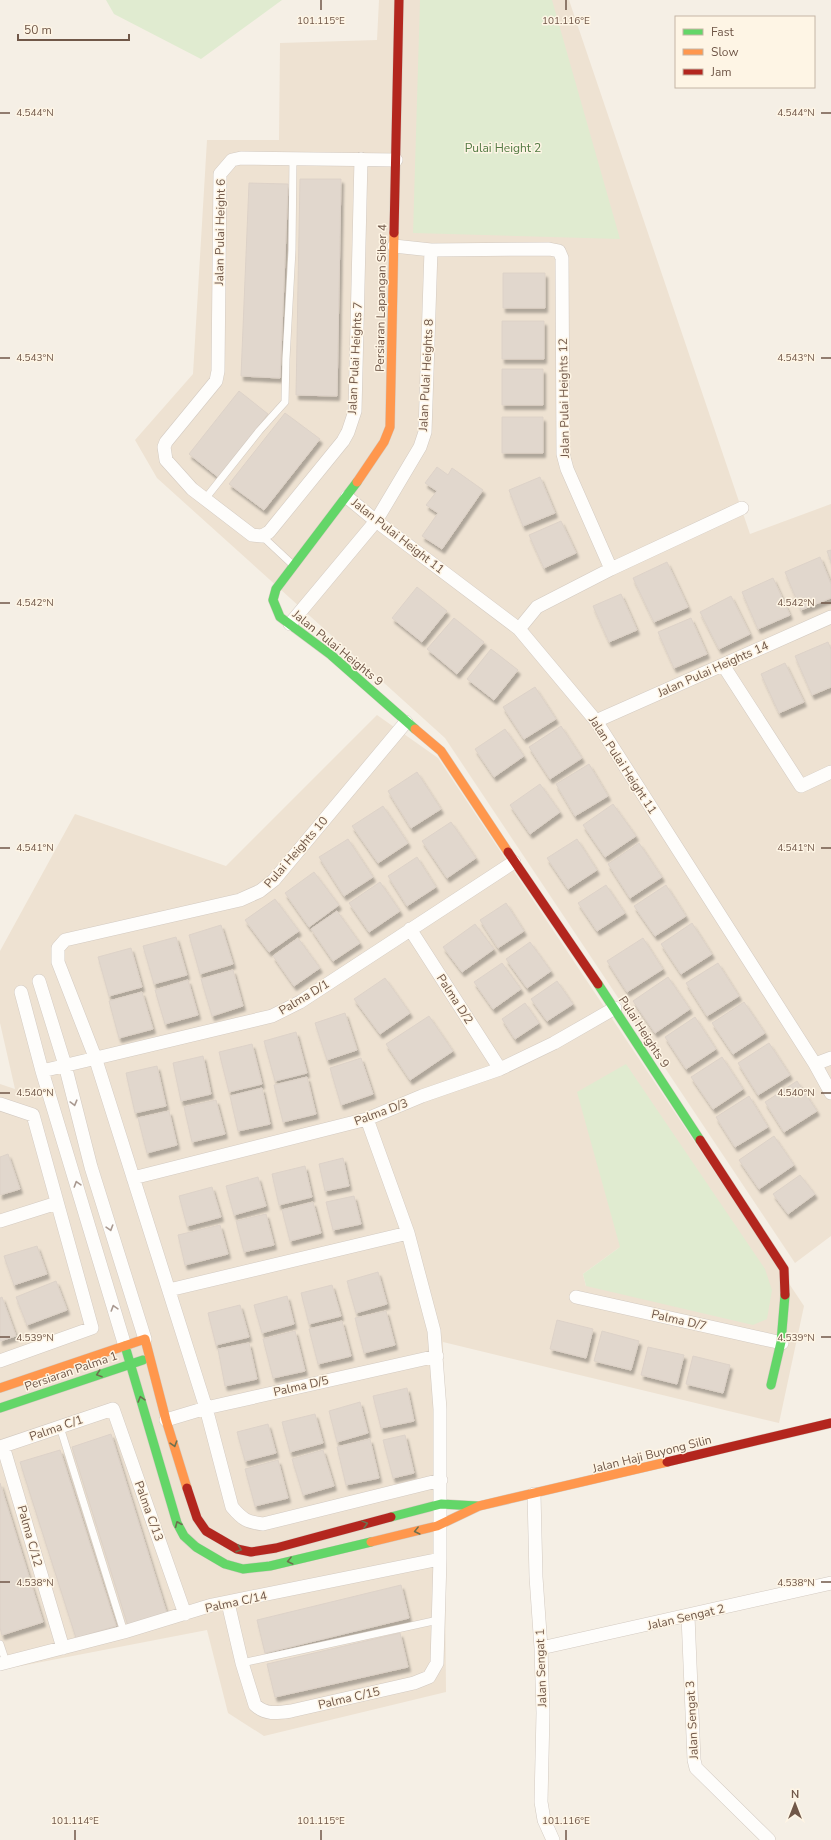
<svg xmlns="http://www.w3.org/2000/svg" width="831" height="1840" viewBox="0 0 831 1840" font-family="'Nunito Sans',sans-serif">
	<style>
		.residential { fill: #eee2d2; fill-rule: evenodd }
		.green { fill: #e0ebd0 }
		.building { fill: #e1d7cd; stroke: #ddd2c8; filter: url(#shadow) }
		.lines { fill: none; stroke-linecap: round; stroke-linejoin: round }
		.lane-casing { stroke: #d3cac1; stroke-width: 8 }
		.street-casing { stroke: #d3cac1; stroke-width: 14 }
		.fast-casing { stroke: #d5cbc2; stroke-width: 10 }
		.slow-casing { stroke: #d5cbc2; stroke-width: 10 }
		.jam-casing { stroke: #d5cbc2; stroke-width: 10 }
		.lane { stroke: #fefdfb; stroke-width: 7 }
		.street { stroke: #fefdfb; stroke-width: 13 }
		.fast { stroke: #63d668; stroke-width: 9 }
		.slow { stroke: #ff974d; stroke-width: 9 }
		.jam { stroke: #b3261e; stroke-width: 9 }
		.oneway { stroke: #a99990 }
		.oneway2 { stroke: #6d704e }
		.ticks { fill: none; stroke: #705748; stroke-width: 1.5 }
		.labels { text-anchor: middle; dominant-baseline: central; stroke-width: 3; stroke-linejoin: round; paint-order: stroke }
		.park-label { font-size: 12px; fill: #547b44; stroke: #fef5e5 }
		.street-label { font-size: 12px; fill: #705748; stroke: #fef5e5 }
		.ticks-label { font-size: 10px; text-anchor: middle; fill: #705748; stroke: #fef5e5; stroke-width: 3; stroke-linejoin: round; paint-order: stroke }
	</style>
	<defs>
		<filter id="shadow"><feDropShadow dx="2.5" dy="4.5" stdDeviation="1" flood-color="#0004"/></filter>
	</defs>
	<rect width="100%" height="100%" fill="#f5efe5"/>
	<path class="residential" d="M379 0H569L750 534 831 504V1236L795 1263 445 738 157 478 135 440 193 374 207 140H279L280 43 377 40Z
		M377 715 438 758 804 1306 779 1423 443 1342 446 1692 264 1736 228 1713 207 1630 0 1670V1084L15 1089 0 1023V951L75 814 226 866ZM620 1247 586 1286 583 1274Z"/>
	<path class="green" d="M106 0H282L201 59 114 14Z
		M420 0H552L620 239 413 233Z
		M626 1064 765 1269 772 1290 767 1319 753 1325 586 1286 583 1274 620 1247 577 1092Z"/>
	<path class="building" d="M300 179H341L337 396 296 395Z
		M249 183 288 184 280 378 241 376Z
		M503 273H545V308H503Z
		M502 321H544V359H502Z
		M502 369H543V405H502Z
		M239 391 268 414 218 477 189 454Z
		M285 413 320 439 264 510 229 484Z
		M502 417H543V453H502Z
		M437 467 448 475 452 468 483 490 442 549 422 536 438 513 426 505 437 491 425 483Z
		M540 477 555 513 523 526 509 490Z
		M561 521 576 553 544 568 529 535Z
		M831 550V562L827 551Z
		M820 557 831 584V598L801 610 785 572Z
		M667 562 688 607 654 622 633 578Z
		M773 578 790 615 758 629 742 592Z
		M417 587 447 611 422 642 392 618Z
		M621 594 637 630 609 642 593 606Z
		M731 596 750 634 719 649 700 612Z
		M454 618 484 642 457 674 427 649Z
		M691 618 707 654 674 668 658 632Z
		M828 642 831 649V687L812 695 795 656Z
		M491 649 518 670 494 700 467 679Z
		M785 663 804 702 779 713 761 674Z
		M535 687 556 719 524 739 503 707Z
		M561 726 582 758 550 779 529 747Z
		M505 729 524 756 494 777 475 749Z
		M589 764 608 796 575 816 556 784Z
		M417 772 441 809 411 828 388 791Z
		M540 784 560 812 530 834 510 805Z
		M613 804 636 836 605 857 583 825Z
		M383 806 408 843 378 863 352 826Z
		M451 822 476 858 447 878 422 841Z
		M348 839 373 877 344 896 319 857Z
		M577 839 597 870 568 889 547 858Z
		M639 843 662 877 630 898 608 864Z
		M417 857 436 887 407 906 388 876Z
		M314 872 339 905 309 927 285 893Z
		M380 882 400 911 369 932 349 903Z
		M606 885 625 913 597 931 578 903Z
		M666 885 686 916 655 936 634 906Z
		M275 899 299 931 269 952 245 920Z
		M506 903 524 931 498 948 480 920Z
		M337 911 360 943 333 961 311 929Z
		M692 923 712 954 681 974 661 944Z
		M475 924 494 949 462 972 443 947Z
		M221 925 233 964 200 974 189 935Z
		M176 937 187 975 154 984 143 946Z
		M298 938 320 968 294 986 273 956Z
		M643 938 663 969 627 992 607 961Z
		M530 942 551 971 527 988 506 959Z
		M131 948 142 987 109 996 98 957Z
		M502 963 521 989 493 1009 474 982Z
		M718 963 739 996 707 1016 686 983Z
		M233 970 243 1006 212 1016 201 979Z
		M668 977 690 1009 655 1033 633 1001Z
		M385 978 410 1013 380 1034 354 999Z
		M188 980 198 1015 165 1024 155 990Z
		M557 981 573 1004 547 1021 531 999Z
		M142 992 153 1029 119 1038 109 1001Z
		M744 1002 765 1033 733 1054 712 1023Z
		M525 1003 539 1023 515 1039 502 1019Z
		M345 1013 357 1050 327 1060 315 1023Z
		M429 1016 453 1051 410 1080 386 1044Z
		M695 1017 716 1049 686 1069 665 1037Z
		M296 1032 307 1073 275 1081 264 1041Z
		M769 1043 790 1075 758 1095 738 1063Z
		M252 1044 262 1084 229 1092 219 1052Z
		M203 1056 211 1094 181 1101 173 1063Z
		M722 1057 743 1089 713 1109 691 1077Z
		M361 1058 373 1094 341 1105 330 1068Z
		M157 1066 166 1106 135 1113 126 1073Z
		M307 1077 316 1114 283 1122 274 1085Z
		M797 1081 817 1111 784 1132 765 1102Z
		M262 1088 270 1124 238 1131 230 1096Z
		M749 1096 768 1127 735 1147 716 1117Z
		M216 1100 225 1134 192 1142 184 1107Z
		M169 1111 177 1145 147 1153 138 1118Z
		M774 1136 794 1165 759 1189 739 1160Z
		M8 1154 20 1189 0 1195V1157Z
		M343 1158 349 1186 325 1191 319 1164Z
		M305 1166 312 1197 279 1205 272 1174Z
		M800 1175 815 1194 788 1214 773 1194Z
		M258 1177 266 1206 234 1215 226 1186Z
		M212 1187 221 1217 187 1226 179 1196Z
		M354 1196 361 1224 333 1230 326 1202Z
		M313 1202 321 1233 290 1241 282 1210Z
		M266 1214 274 1245 244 1252 236 1221Z
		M220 1225 228 1254 185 1265 178 1235Z
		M37 1246 47 1274 14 1285 4 1256Z
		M378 1272 387 1304 356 1313 347 1281Z
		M56 1281 67 1310 27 1325 16 1297Z
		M332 1285 341 1316 309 1324 301 1293Z
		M287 1296 294 1324 262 1333 254 1305Z
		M2 1297 16 1336 0 1341V1298Z
		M240 1305 249 1337 216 1345 208 1313Z
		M386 1311 395 1345 364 1353 355 1318Z
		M557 1320 593 1329 586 1358 550 1349Z
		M342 1321 351 1356 318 1364 309 1329Z
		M295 1331 305 1371 273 1378 263 1339Z
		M602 1331 639 1341 631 1370 594 1361Z
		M249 1343 257 1379 225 1386 218 1349Z
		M648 1347 684 1355 677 1384 641 1375Z
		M693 1356 730 1365 723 1393 686 1384Z
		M407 1388 414 1421 381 1428 373 1396Z
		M360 1402 368 1433 337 1442 329 1411Z
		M315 1414 323 1443 290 1452 282 1422Z
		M268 1424 276 1453 245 1461 237 1432Z
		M111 1434 167 1614 128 1626 72 1447Z
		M405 1435 414 1473 393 1478 383 1440Z
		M370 1439 379 1478 346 1485 337 1447Z
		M60 1450 116 1626 76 1638 20 1462Z
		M323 1450 334 1486 303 1495 292 1459Z
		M278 1460 288 1498 255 1506 245 1469Z
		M0 1483 43 1622 2 1635 0 1628Z
		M401 1585 409 1618 265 1653 257 1620Z
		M400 1633 408 1667 275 1697 267 1664Z"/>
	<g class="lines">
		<defs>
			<path id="lane" d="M205 499 259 431 285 402 286 359 292 250 293 158
				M262 536 293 565
				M60 1427 124 1632
				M0 1644 6 1662
				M242 1663 438 1620"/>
			<path id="street" d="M361 159 355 411 348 432 343 441 269 532 262 536 252 535 192 489 166 460 164 447 166 442 216 381 218 371 220 174 232 160 241 158 396 160
				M394 246 431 250 549 249 559 251 562 258 563 454 567 469 611 569 537 607 519 629
				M347 497 376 521 519 629 596 721 815 1064 831 1093
				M611 569 742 508
				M290 624 376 521 420 447 425 432 431 250
				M723 665 801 786 831 772
				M596 721 831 617
				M406 722 274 880 260 891 240 900 65 940 58 948V962L95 1057 206 1408 232 1507C243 1520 247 1522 263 1524L441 1480
				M410 929 500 1069
				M39 981 65 1065 91 1167 145 1339
				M21 992 42 1071 125 1346
				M815 1064 831 1058
				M42 1071 272 1016 300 1002 514 862
				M0 1104 33 1115 92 1328 0 1361
				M133 1178 367 1119 422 1096 500 1069 554 1043 615 1008
				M0 1221 57 1203
				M169 1290 408 1233
				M576 1297 782 1343
				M166 1420 206 1408 437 1356
				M3 1446 63 1648
				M0 1447 113 1409 185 1614
				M534 1494 536 1577 541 1648 543 1713 541 1802 544 1820 553 1840
				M228 1603 242 1663 255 1705C266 1715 277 1713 291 1711L414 1683 429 1677 437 1663 440 1559
				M688 1616 694 1760 696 1768 769 1840
				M541 1648 831 1583
				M0 1664 124 1632 212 1605 440 1559V1409L434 1331 408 1233 367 1119"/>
			<path id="fast" d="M357 482 276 589 273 600 280 617 331 655 415 729
				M598 984 700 1140
				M125 1346 177 1523 184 1536 196 1547 225 1564 243 1569 270 1566 371 1542
				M771 1385 781 1342 785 1295
				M0 1408 143 1360
				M391 1517 441 1504 477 1506"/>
			<path id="slow" d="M357 482 384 442 390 427 394 233
				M415 729 441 751 508 852
				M0 1388 145 1339 166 1420 187 1488
				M371 1542 437 1526 479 1506 667 1462"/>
			<path id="jam" d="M394 233 399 0
				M508 852 598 984
				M700 1140 784 1269 785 1295
				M667 1462 831 1423
				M187 1488 197 1518 206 1531 237 1549 251 1552 276 1548 391 1517"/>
		</defs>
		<use href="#lane" class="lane-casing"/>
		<use href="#street" class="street-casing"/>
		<use href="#fast" class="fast-casing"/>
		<use href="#slow" class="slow-casing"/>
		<use href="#jam" class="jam-casing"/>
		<use href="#lane" class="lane"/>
		<use href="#street" class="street"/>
		<use href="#fast" class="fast"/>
		<use href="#slow" class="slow"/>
		<use href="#jam" class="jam"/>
	</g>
	<defs><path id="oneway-chevron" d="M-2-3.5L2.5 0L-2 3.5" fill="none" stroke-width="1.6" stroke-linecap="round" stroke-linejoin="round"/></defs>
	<g class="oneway">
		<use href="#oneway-chevron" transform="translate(74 1103) rotate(75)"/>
		<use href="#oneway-chevron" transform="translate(77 1184) rotate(-107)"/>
		<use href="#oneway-chevron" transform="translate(110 1228) rotate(73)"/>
		<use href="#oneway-chevron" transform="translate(114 1308) rotate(-107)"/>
	</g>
	<g class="oneway2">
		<use href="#oneway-chevron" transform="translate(99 1374) rotate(161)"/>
		<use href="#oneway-chevron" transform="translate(141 1399) rotate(-106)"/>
		<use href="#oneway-chevron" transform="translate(174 1444) rotate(73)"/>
		<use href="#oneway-chevron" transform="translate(178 1524) rotate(-113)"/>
		<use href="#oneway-chevron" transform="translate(365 1524) rotate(-15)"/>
		<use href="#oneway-chevron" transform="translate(417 1531) rotate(166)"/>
		<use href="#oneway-chevron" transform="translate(239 1549) rotate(19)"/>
		<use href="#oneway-chevron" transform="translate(290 1561) rotate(166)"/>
	</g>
	<path class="ticks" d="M321 0V10M566 0V10M0 113H10M821 113H831M0 358H10M821 358H831M0 603H10M821 603H831M0 848H10M821 848H831M0 1093H10M821 1093H831M0 1337H10M821 1337H831M0 1582H10M821 1582H831M75 1830V1840M321 1830V1840M566 1830V1840"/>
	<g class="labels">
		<g class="park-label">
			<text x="503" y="148">Pulai Height 2</text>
		</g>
		<g class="street-label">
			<text transform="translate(220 232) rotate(-89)">Jalan Pulai Height 6</text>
			<text transform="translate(381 298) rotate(-89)">Persiaran Lapangan Siber 4</text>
			<text transform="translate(355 358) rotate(-87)">Jalan Pulai Heights 7</text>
			<text transform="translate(426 375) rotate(-87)">Jalan Pulai Heights 8</text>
			<text transform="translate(564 398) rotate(-91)">Jalan Pulai Heights 12</text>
			<text transform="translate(398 536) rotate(38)">Jalan Pulai Height 11</text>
			<text transform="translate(338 648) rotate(39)">Jalan Pulai Heights 9</text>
			<text transform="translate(713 669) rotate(-24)">Jalan Pulai Heights 14</text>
			<text transform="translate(623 765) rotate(57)">Jalan Pulai Height 11</text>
			<text transform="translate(296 852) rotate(-49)">Pulai Heights 10</text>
			<text transform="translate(304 997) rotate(-31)">Palma D/1</text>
			<text transform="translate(455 999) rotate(57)">Palma D/2</text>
			<text transform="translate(644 1032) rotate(57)">Pulai Heights 9</text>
			<text transform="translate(381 1112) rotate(-20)">Palma D/3</text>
			<text transform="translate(679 1320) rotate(13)">Palma D/7</text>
			<text transform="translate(71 1371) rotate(-19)">Persiaran Palma 1</text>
			<text transform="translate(301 1386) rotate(-13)">Palma D/5</text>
			<text transform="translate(56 1428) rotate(-19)">Palma C/1</text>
			<text transform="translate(652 1454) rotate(-14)">Jalan Haji Buyong Silin</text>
			<text transform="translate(149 1511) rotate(70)">Palma C/13</text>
			<text transform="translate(30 1536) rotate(74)">Palma C/12</text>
			<text transform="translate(236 1602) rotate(-12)">Palma C/14</text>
			<text transform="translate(686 1617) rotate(-13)">Jalan Sengat 2</text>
			<text transform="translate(541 1668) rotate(-92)">Jalan Sengat 1</text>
			<text transform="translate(349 1698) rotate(-13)">Palma C/15</text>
			<text transform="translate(692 1720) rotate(-93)">Jalan Sengat 3</text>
		</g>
	</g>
	<g class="ticks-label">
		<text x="321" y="24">101.115°E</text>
		<text x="566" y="24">101.116°E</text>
		<text x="35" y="116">4.544°N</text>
		<text x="796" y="116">4.544°N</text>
		<text x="35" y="361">4.543°N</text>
		<text x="796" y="361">4.543°N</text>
		<text x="35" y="606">4.542°N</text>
		<text x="796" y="606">4.542°N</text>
		<text x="35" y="851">4.541°N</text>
		<text x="796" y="851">4.541°N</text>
		<text x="35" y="1096">4.540°N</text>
		<text x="796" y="1096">4.540°N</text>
		<text x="35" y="1341">4.539°N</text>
		<text x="796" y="1341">4.539°N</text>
		<text x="35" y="1586">4.538°N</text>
		<text x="796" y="1586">4.538°N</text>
		<text x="75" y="1824">101.114°E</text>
		<text x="321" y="1824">101.115°E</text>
		<text x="566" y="1824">101.116°E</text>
	</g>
	<rect x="675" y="16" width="140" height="72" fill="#fef5e5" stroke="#c5b6a6"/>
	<rect x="683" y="29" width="20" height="6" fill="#63d668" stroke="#c5b6a6"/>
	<text x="711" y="36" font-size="12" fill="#705748">Fast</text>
	<rect x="683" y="49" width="20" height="6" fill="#ff974d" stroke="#c5b6a6"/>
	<text x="711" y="56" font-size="12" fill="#705748">Slow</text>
	<rect x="683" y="69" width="20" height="6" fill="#b3261e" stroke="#c5b6a6"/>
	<text x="711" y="76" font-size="12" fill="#705748">Jam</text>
	<g transform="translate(795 1804)" stroke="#fef5e5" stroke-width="3" paint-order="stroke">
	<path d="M0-3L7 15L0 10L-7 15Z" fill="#705748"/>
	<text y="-6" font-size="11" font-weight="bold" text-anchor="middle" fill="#705748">N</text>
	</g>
	<path d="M18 34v6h111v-6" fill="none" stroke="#705748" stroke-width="2"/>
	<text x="24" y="34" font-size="12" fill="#705748" stroke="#fef5e5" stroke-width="3" paint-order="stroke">50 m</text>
</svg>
